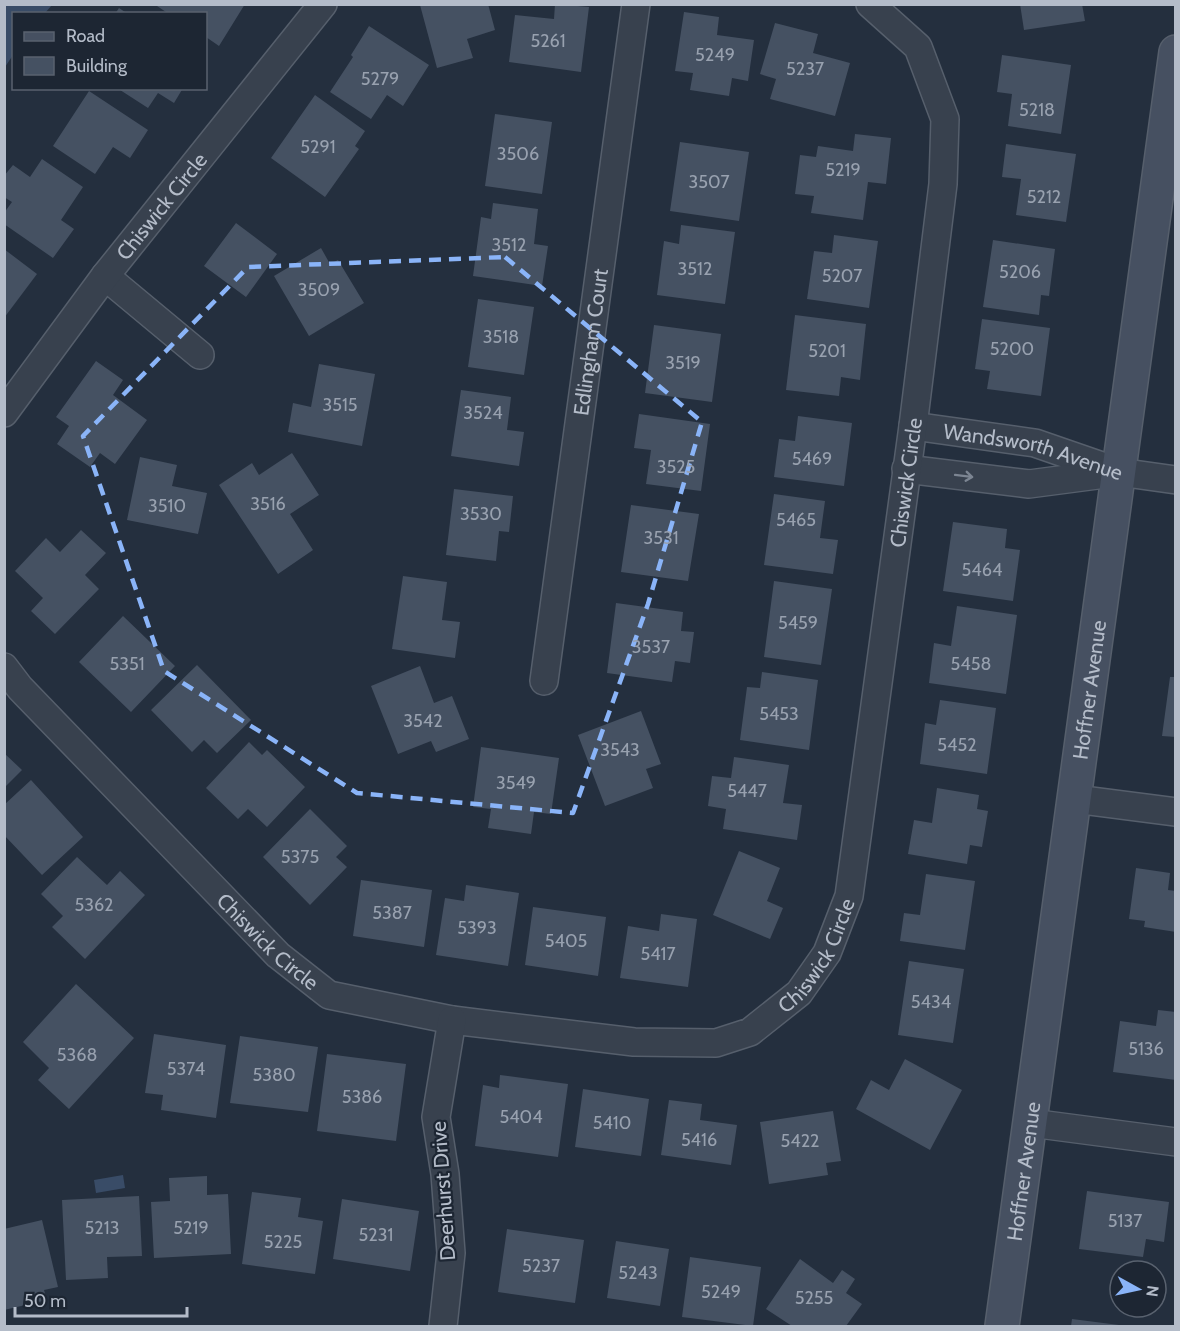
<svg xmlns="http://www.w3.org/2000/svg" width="1180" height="1331" viewBox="0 0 1180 1331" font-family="Cabin,sans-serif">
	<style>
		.water { fill: #394c67 }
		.building { fill: #455162 }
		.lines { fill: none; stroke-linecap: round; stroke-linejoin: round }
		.street-casing { stroke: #565f6c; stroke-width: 30 }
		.secondary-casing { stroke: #565f6c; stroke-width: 36 }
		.street { stroke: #38414e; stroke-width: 27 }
		.secondary { stroke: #465061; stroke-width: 33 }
		.oneway { stroke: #7c8592 }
		.marked { fill: none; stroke: #8ab4f8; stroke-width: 4.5; stroke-dasharray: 12 8; stroke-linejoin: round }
		.labels { text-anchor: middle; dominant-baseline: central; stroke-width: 4.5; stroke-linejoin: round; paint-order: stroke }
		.number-label { font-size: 18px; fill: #98a1af }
		.street-label { font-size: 21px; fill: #b4bcc9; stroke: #1d2633 }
	</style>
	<rect width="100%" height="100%" fill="#242f3e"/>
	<path class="water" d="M5 4 52 5 45 13 14 14 13 55 5 67Z
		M123 1175 125 1188 96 1193 94 1180Z"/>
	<path class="building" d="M158 4H245L219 46 206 37V14H169L157 6Z
		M422 4H488L495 30 467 39 473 58 437 68 420 5Z
		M555 4 589 7 581 72 509 62 515 15 554 19Z
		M1020 4H1082L1085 21 1024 30Z
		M119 8 128 14H115Z
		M684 12 719 17 717 35 754 40 748 81 732 78 729 96 690 90 693 73 675 71Z
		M775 23 818 34 813 53 850 63 835 116 770 99 776 79 760 74Z
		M369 26 429 65 403 106 387 95 371 119 330 92 353 57 351 55Z
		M1002 55 1071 65 1061 134 1008 126 1012 94 997 92Z
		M117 88H183L174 103 158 93 148 108Z
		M89 91 148 130 130 158 113 147 95 174 53 146Z
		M315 95 365 131 355 146 359 149 325 197 271 158Z
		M495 114 552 122 542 194 485 186Z
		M855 134 891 138 886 184 868 182 863 220 811 213 814 196 795 194 800 155 816 157 818 146 853 151Z
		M680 142 749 152 739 221 670 211Z
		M1006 144 1076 154 1066 222 1016 215 1021 179 1002 177Z
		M42 159 83 187 61 220 74 229 53 258 4 224V213L12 202 4 197V176L13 165 30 177Z
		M493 203 538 209 534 244 548 246 542 286 473 276 481 217 491 219Z
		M236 223 277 254 246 297 204 266Z
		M681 225 735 232 725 304 657 295 664 241 679 244Z
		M834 235 878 241 869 308 807 299 814 251 832 253Z
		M993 240 1055 249 1049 296 1041 295 1039 315 983 307Z
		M321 248 330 264 338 260 364 303 309 336 274 276Z
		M4 249 37 274 4 318Z
		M478 299 534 307 524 375 468 367Z
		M795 315 866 324 860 380 841 377 839 396 786 390Z
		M982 319 1050 328 1041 396 987 389 990 371 975 369Z
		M654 325 721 334 712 402 645 393Z
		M96 361 123 380 113 395 147 420 115 464 100 453 90 467 57 444 69 426 56 417Z
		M319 364 375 374 362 446 288 432 293 403 311 407Z
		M461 390 511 397 507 430 524 432 519 466 451 456Z
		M639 414 710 424 701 491 646 484 651 450 634 448Z
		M798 416 852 423 844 486 774 477 779 439 795 441Z
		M292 453 319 495 290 514 313 550 278 574 219 485 252 463 259 475Z
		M140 457 177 465 172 486 207 493 198 534 127 520Z
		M454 489 513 496 509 532 499 531 496 561 446 555Z
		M774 494 825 501 820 538 838 540 833 574 764 565Z
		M631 505 699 514 688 581 621 572Z
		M953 522 1007 529 1005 548 1020 550 1013 601 943 591Z
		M81 530 106 553 85 575 99 589 55 634 31 611 43 598 15 571 46 538 60 552Z
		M403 576 447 582 442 620 460 622 455 658 392 649Z
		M774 581 832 589 821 665 764 657Z
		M616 603 683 612 681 631 694 632 690 663 675 661 672 682 607 673Z
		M957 606 1017 615 1006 694 929 683 934 643 951 646Z
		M123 616 175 666 131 712 79 662Z
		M197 665 251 720 217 753 204 740 192 752 151 710Z
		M420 666 434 703 452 696 469 739 436 752 431 741 398 754 371 686Z
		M762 672 818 680 809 750 740 740 747 687 760 688Z
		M1170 677H1176V737L1162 736Z
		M940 700 996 708 987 774 920 764 925 723 936 725Z
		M641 711 661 764 646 769 653 788 605 806 578 735Z
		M249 742 262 755 267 750 305 787 267 827 248 809 238 819 206 788Z
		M481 747 559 758 551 814 534 812 531 834 488 828 491 809 473 807Z
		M4 753 22 770 4 788Z
		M734 757 789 765 783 803 802 805 797 840 723 829 726 809 708 806 712 776 731 778Z
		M31 780 83 837 42 875 4 835V805Z
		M937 788 979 795 977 809 988 811 982 847 970 845 967 864 908 854 914 820 932 823Z
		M310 809 347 846 336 857 347 867 310 905 263 857Z
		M739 851 780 868 767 901 783 908 770 939 713 915Z
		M77 857 107 885 120 871 145 895 85 959 52 927 63 916 41 894Z
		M1136 868 1170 873 1168 890 1176 891V932L1144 927 1145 921 1129 919Z
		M926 874 975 881 965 950 900 941 904 913 920 915Z
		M361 880 432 890 424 947 353 936Z
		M466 885 519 893 508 966 436 955 445 898 464 901Z
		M533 907 606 917 598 976 525 965Z
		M661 914 697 919 688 987 620 978 628 926 659 931Z
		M909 961 964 969 953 1043 898 1035Z
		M76 984 134 1038 69 1109 38 1080 49 1068 23 1042Z
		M1158 1010 1176 1012V1080L1113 1072 1120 1021 1156 1026Z
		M154 1034 226 1045 216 1118 161 1110 163 1095 145 1093Z
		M240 1036 318 1047 308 1112 230 1103Z
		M327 1054 406 1064 396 1141 317 1131Z
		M905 1059 962 1090 930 1150 856 1109 871 1080 889 1090Z
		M500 1075 568 1084 558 1157 475 1146 483 1085 499 1088Z
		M583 1089 649 1099 641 1156 575 1147Z
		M669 1100 702 1104 700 1120 737 1125 731 1165 661 1155Z
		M833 1111 841 1161 826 1163 828 1175 769 1184 760 1122Z
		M207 1176V1195L228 1194 231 1254 154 1258 151 1202 170 1201 169 1178Z
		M1087 1191 1169 1202 1164 1242 1146 1239 1143 1257 1079 1249Z
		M252 1192 301 1198 298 1217 323 1221 315 1274 242 1264Z
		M139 1196 142 1256 107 1257 108 1278 66 1280 62 1200Z
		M342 1199 419 1211 410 1271 333 1259Z
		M42 1220 58 1287 44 1290 47 1300 4 1310V1229Z
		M507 1229 584 1240 575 1303 498 1292Z
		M616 1241 669 1249 660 1306 607 1298Z
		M690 1257 761 1267 753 1326 682 1317Z
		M800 1259 833 1283 842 1270 855 1279 846 1293 862 1304 846 1326H792L766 1309Z
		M1072 1319 1119 1325V1326H1071Z"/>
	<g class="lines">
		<defs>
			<g id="street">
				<path d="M105 276 200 355"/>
				<path id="s1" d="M4 413 105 276 323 4"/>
				<path id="s2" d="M913 426 1035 443 1119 472 1176 480"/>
				<path d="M906 469 1029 484 1113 473"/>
				<path id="s3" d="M4 667 20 688 278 955 329 995 452 1020 634 1042 716 1043 750 1032 799 993 827 953 849 896 913 426 943 184 945 119 918 47 870 4"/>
				<path id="s4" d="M544 681 636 4"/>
				<path d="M1075 799 1176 812"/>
				<path d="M1031 1123 1176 1142"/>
				<path d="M443 1326 451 1253 445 1174 436 1117 452 1020"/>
			</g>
			<g id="secondary">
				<path id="s5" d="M1002 1326 1176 52"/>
			</g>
		</defs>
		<use href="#street" class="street-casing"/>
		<use href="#secondary" class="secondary-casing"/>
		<use href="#street" class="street"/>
		<use href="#secondary" class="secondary"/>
	</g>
	<defs><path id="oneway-shaft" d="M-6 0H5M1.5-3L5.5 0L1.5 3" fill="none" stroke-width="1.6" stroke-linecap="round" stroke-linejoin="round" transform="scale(1.5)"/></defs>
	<use class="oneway" href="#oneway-shaft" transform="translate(964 476) rotate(7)"/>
	<path class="marked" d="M505 257 702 422 648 604 573 813 357 793 164 671 83 436 248 267Z"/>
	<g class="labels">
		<g class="number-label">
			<text x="548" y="41">5261</text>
			<text x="715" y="55">5249</text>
			<text x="805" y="69">5237</text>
			<text x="380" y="79">5279</text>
			<text x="1037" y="110">5218</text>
			<text x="318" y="147">5291</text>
			<text x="518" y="154">3506</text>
			<text x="843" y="170">5219</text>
			<text x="709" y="182">3507</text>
			<text x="1044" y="197">5212</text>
			<text x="509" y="245">3512</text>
			<text x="695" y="269">3512</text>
			<text x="1020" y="272">5206</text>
			<text x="842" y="276">5207</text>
			<text x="319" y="290">3509</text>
			<text x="501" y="337">3518</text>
			<text x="1012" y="349">5200</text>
			<text x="827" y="351">5201</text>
			<text x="683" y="363">3519</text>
			<text x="340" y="405">3515</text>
			<text x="483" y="413">3524</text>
			<text x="812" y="459">5469</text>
			<text x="676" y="467">3525</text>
			<text x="268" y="504">3516</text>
			<text x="167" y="506">3510</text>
			<text x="481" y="514">3530</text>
			<text x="796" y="520">5465</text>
			<text x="661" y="538">3531</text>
			<text x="982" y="570">5464</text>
			<text x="798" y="623">5459</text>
			<text x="651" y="647">3537</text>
			<text x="127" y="664">5351</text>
			<text x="971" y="664">5458</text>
			<text x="779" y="714">5453</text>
			<text x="423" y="721">3542</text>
			<text x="957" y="745">5452</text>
			<text x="620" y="750">3543</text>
			<text x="516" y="783">3549</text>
			<text x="747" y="791">5447</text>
			<text x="300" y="857">5375</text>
			<text x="94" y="905">5362</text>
			<text x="392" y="913">5387</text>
			<text x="477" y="928">5393</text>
			<text x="566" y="941">5405</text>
			<text x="658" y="954">5417</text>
			<text x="931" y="1002">5434</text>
			<text x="1146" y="1049">5136</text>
			<text x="77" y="1055">5368</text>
			<text x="186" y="1069">5374</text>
			<text x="274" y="1075">5380</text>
			<text x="362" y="1097">5386</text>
			<text x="521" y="1117">5404</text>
			<text x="612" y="1123">5410</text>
			<text x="699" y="1140">5416</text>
			<text x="800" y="1141">5422</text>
			<text x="1125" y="1221">5137</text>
			<text x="102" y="1228">5213</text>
			<text x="191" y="1228">5219</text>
			<text x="376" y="1235">5231</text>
			<text x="283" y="1242">5225</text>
			<text x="541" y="1266">5237</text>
			<text x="638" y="1273">5243</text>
			<text x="721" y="1292">5249</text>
			<text x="814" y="1298">5255</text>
		</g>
		<g class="street-label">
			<text stroke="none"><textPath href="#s1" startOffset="260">Chiswick Circle</textPath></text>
			<text stroke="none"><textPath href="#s4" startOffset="342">Edlingham Court</textPath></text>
			<text stroke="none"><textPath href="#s2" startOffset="123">Wandsworth Avenue</textPath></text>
			<text stroke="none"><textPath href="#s3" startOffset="1479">Chiswick Circle</textPath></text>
			<text stroke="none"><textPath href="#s5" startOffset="642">Hoffner Avenue</textPath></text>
			<text stroke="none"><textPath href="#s3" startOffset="381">Chiswick Circle</textPath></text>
			<text stroke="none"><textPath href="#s3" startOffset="993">Chiswick Circle</textPath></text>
			<text stroke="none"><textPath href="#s5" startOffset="156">Hoffner Avenue</textPath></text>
			<text transform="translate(443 1191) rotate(-94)">Deerhurst Drive</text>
		</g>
	</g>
	<rect width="1180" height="1331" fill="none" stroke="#b4bcc9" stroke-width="12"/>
	<rect x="12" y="12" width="195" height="78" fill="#1d2633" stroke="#59626f" stroke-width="1.5"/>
	<rect x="24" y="32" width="30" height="9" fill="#465061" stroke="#59626f" stroke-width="1.5"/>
	<text x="66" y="42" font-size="18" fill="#b4bcc9">Road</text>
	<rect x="24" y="57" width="30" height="18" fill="#455162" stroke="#59626f" stroke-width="1.5"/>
	<text x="66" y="72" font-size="18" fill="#b4bcc9">Building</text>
	<g transform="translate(1138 1289) rotate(98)"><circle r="28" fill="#1d2633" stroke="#59626f" stroke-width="1.5"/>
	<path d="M0-4.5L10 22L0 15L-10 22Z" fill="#8ab4f8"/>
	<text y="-9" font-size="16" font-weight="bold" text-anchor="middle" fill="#b4bcc9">N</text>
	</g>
	<path d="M15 1307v9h172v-9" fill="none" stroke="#b4bcc9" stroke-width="3"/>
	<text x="24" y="1307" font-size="18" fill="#b4bcc9" stroke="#1d2633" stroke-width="4.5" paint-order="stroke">50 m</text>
</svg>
